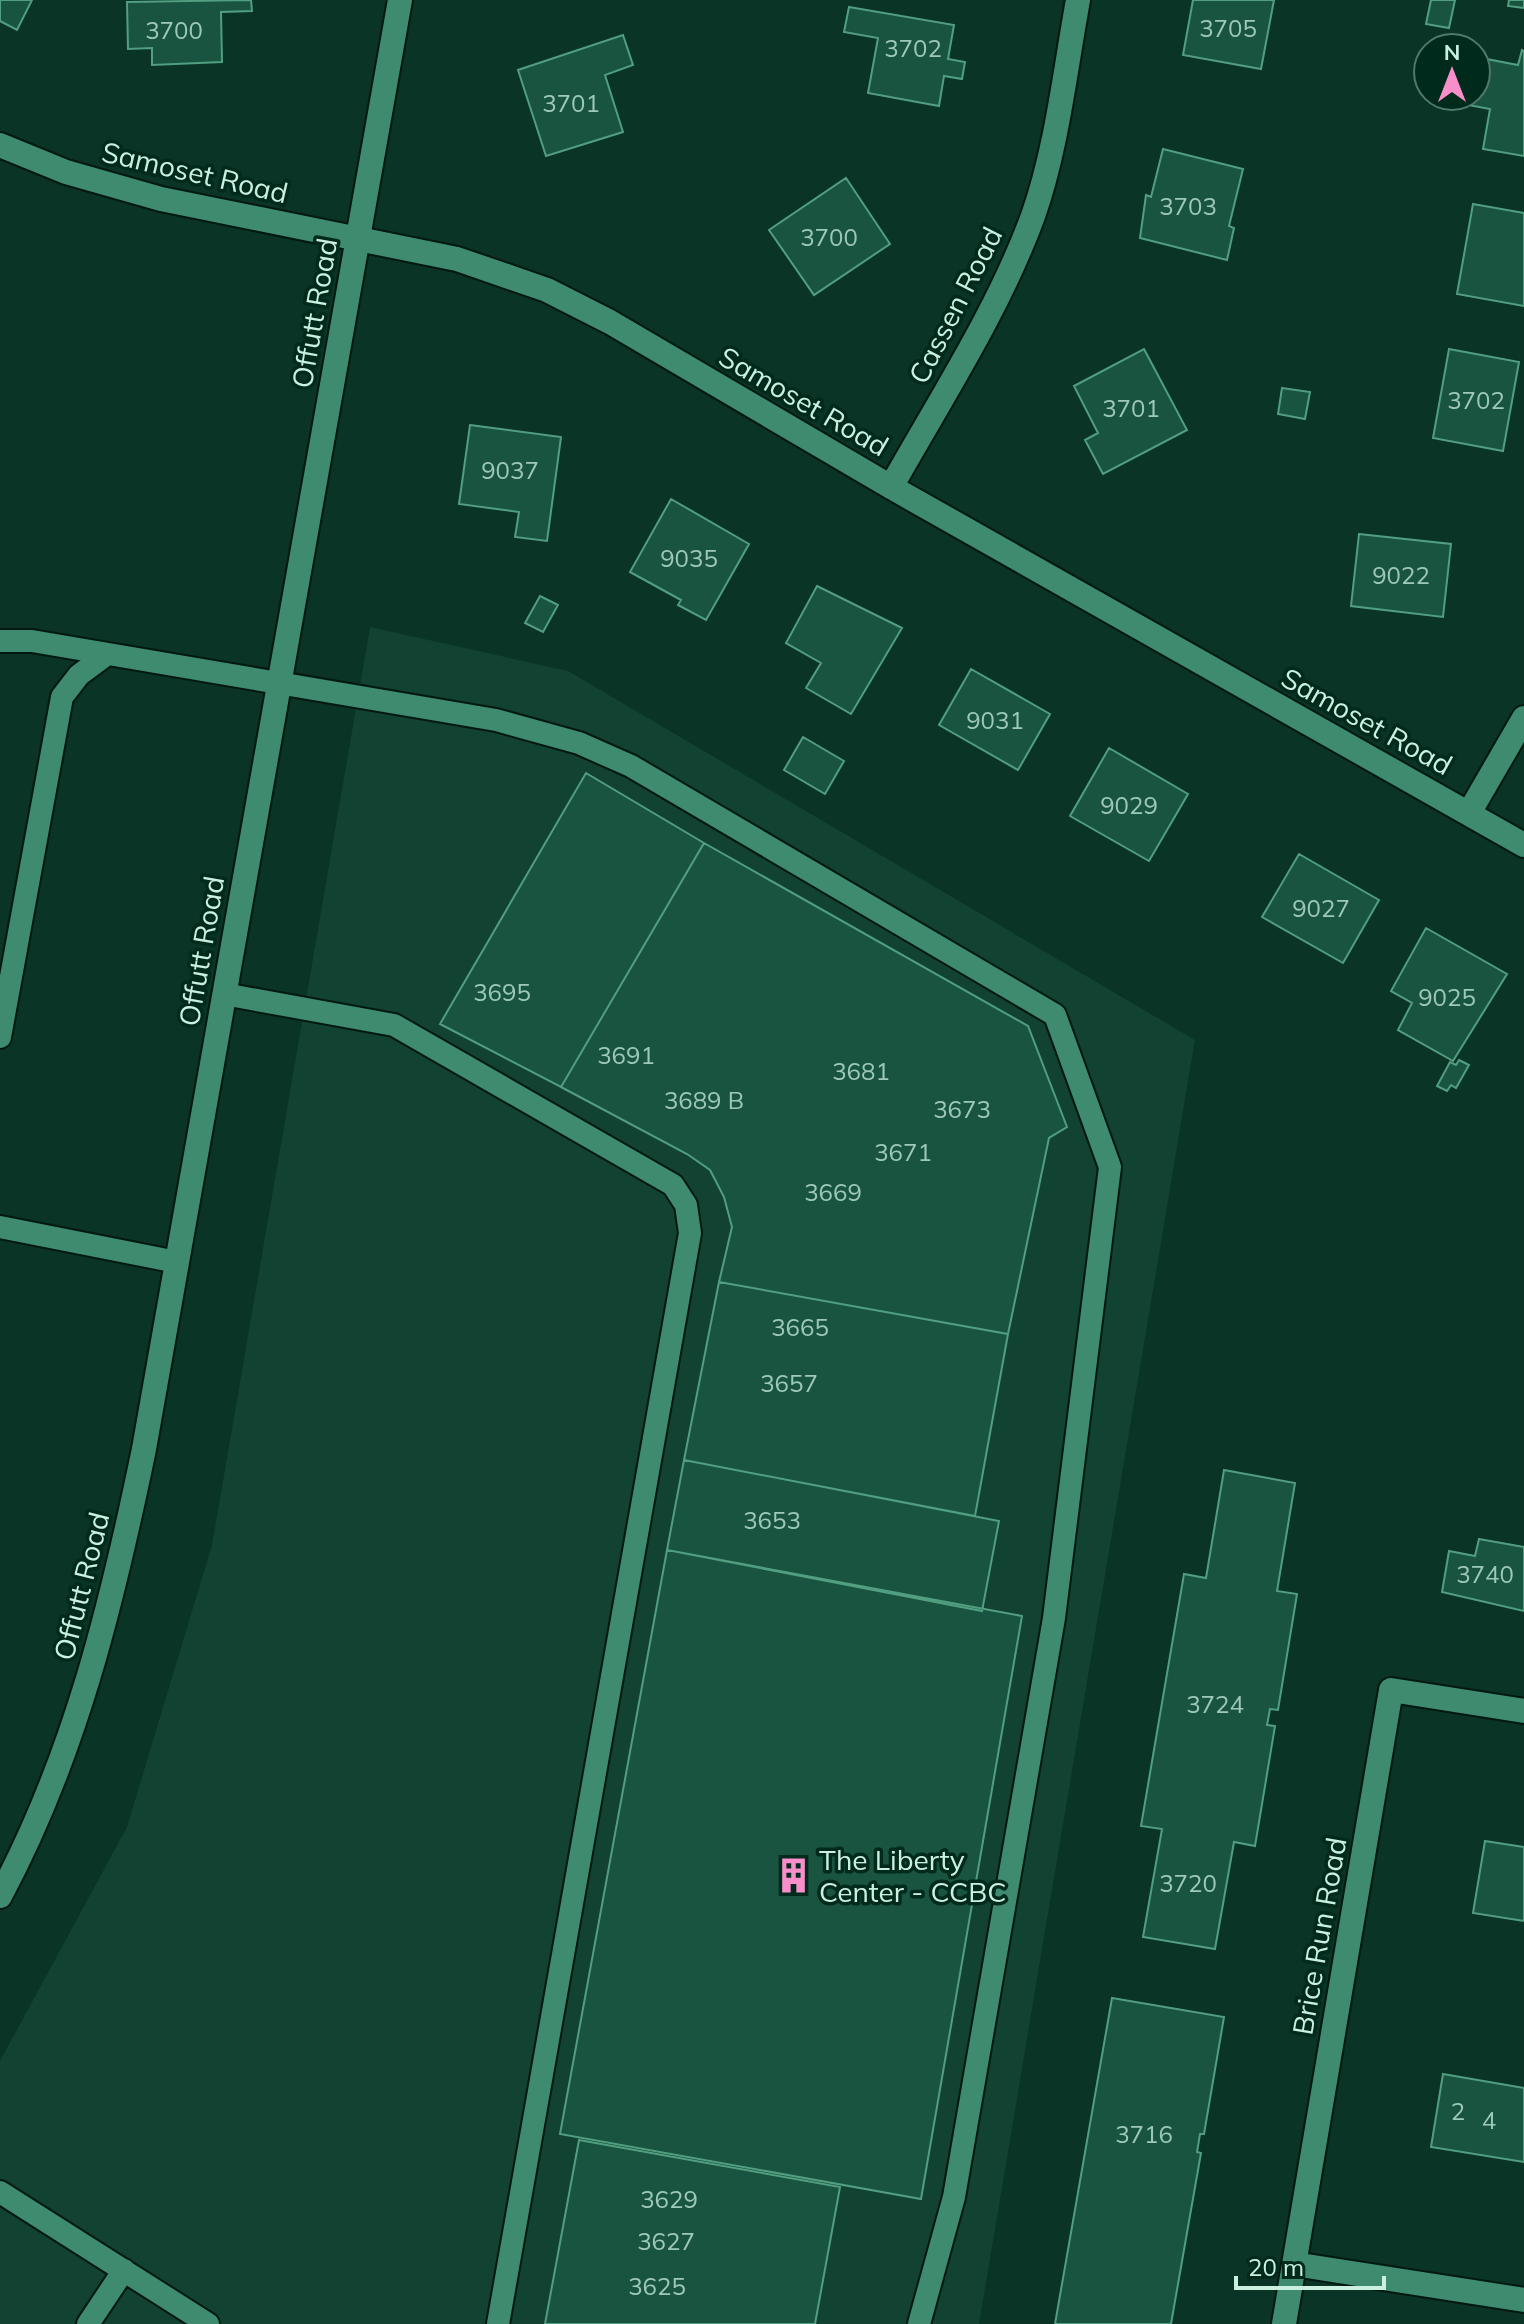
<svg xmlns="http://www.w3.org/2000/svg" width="1524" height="2324" viewBox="0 0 1524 2324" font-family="Mulish,sans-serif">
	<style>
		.built { fill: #114232 }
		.building { fill: #185440; stroke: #529e81; stroke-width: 2 }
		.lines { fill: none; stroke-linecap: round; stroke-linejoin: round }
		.lane-casing { stroke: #021911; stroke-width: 26 }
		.street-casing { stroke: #021911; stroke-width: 28 }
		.secondary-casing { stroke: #021911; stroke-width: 28 }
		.lane { stroke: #3e8b6f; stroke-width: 22 }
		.street { stroke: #3e8b6f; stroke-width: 24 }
		.secondary { stroke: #3e8b6f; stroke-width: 24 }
		.labels { text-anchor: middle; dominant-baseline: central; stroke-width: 7; stroke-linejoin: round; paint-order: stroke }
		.number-label { font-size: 24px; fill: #9ec9b8 }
		.street-label { font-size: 28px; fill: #cbf0e0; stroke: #002a1c }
		.poi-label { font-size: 28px; fill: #cbf0e0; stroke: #002a1c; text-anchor: start }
	</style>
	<rect width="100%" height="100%" fill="#093426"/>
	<path class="built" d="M370 627 568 671 1195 1040 979 2324H0V2061L127 1827 212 1545Z"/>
	<path class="building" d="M0 0H32L17 30 0 21Z
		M251 0 252 11 221 12 222 62 152 65V48L128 49 127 2Z
		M1193 0H1274L1261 69 1183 55Z
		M1431 0H1455L1449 28 1426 24Z
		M1509 0H1524V8L1508 6Z
		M849 7 954 25 948 59 965 62 962 79 944 76 939 106 868 93 878 38 844 32Z
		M623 35 633 65 605 75 623 132 546 156 518 70Z
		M1522 50 1524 51V156L1483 149 1490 109 1463 104 1464 96H1476V57L1518 65Z
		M1163 149 1243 169 1229 226 1234 228 1227 260 1140 238 1146 195 1151 197Z
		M846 178 890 244 814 295 769 230Z
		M1473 204 1524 213V306L1457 294Z
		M1144 349 1187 430 1103 474 1085 440 1098 433 1074 386Z
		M1449 349 1519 362 1503 451 1433 438Z
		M1282 388 1310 392 1305 419 1278 414Z
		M470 425 561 437 547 541 515 537 519 512 459 504Z
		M671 499 749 544 706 620 678 605 681 600 630 572Z
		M1359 534 1451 544 1443 617 1351 606Z
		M817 586 902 628 851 714 806 688 821 663 786 643Z
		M540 596 558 605 543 632 525 623Z
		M971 669 1050 714 1018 770 939 725Z
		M803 737 844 761 825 794 784 770Z
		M1109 748 1188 794 1149 861 1070 816Z
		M586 773 704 843 561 1087 440 1024Z
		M704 843 1028 1026 1067 1127 1049 1138 1008 1334 719 1282 732 1227 724 1197 710 1170 687 1154 561 1087Z
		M1299 854 1379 900 1343 963 1262 917Z
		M1426 928 1507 974 1453 1061 1398 1030 1412 1003 1391 991Z
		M1459 1060 1469 1065 1456 1088 1451 1085 1447 1091 1437 1086 1450 1062 1456 1065Z
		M719 1282 1008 1334 975 1516 684 1460Z
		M684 1460 999 1521 982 1611 667 1550Z
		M1224 1470 1295 1483 1277 1591 1297 1594 1278 1710 1270 1709 1267 1725 1275 1726 1255 1846 1234 1842 1215 1949 1143 1937 1162 1829 1141 1826 1184 1574 1206 1578Z
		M1479 1539 1524 1547V1611L1442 1592 1449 1551 1475 1556Z
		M667 1550 1022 1616 921 2199 560 2134Z
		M1485 1841 1524 1847V1921L1473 1913Z
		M1112 1998 1224 2017 1204 2134H1200L1197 2152 1201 2153 1171 2324H1055Z
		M1443 2074 1524 2088V2162L1431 2147Z
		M579 2140 840 2187 815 2324H545Z"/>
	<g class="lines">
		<defs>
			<path id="lane" d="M0 641H32L496 720 579 743 631 766 1055 1015 1110 1167 1054 1618 954 2197 919 2324
				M224 994 394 1025 673 1185 686 1205 690 1233 498 2324
				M0 1037 62 697 79 675 106 655
				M0 1227 177 1262
				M0 2192 208 2324
				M88 2324 124 2270"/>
			<path id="street" d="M0 145 66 172 161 199 457 259 547 290 610 322 891 487 1524 845
				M891 487C941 398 998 311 1033 216 1057 148 1065 71 1078 0
				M1469 813 1524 718
				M1294 2264 1524 2300
				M1284 2324 1391 1690 1524 1711"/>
			<path id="secondary" d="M0 1896C75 1756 112 1604 144 1449L400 0"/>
		</defs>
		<use href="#lane" class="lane-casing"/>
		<use href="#street" class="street-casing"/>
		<use href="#secondary" class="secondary-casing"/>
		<use href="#lane" class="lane"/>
		<use href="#street" class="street"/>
		<use href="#secondary" class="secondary"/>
	</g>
	<defs>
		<symbol id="building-bare" viewBox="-9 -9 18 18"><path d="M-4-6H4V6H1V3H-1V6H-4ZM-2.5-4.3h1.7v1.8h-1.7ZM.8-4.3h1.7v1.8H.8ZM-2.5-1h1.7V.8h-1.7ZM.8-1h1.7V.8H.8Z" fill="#f98fca" stroke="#002a1c" stroke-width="2.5" paint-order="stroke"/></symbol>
	</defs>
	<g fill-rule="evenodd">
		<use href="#building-bare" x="768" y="1850" width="51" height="51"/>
	</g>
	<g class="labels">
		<g class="number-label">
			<text x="1228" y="28">3705</text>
			<text x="174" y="30">3700</text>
			<text x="913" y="48">3702</text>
			<text x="571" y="103">3701</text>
			<text x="1188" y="206">3703</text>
			<text x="829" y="237">3700</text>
			<text x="1476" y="400">3702</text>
			<text x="1131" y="408">3701</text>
			<text x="510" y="470">9037</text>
			<text x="689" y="558">9035</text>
			<text x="1401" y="575">9022</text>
			<text x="995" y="720">9031</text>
			<text x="1129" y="805">9029</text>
			<text x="1321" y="908">9027</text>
			<text x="502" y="992">3695</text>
			<text x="1447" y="997">9025</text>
			<text x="626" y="1055">3691</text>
			<text x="861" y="1071">3681</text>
			<text x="704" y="1100">3689 B</text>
			<text x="962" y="1109">3673</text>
			<text x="903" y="1152">3671</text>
			<text x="833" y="1192">3669</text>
			<text x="800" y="1327">3665</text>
			<text x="789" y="1383">3657</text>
			<text x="772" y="1520">3653</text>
			<text x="1485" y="1574">3740</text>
			<text x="1215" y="1704">3724</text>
			<text x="1188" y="1883">3720</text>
			<text x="1458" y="2111">2</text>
			<text x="1489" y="2120">4</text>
			<text x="1144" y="2134">3716</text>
			<text x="669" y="2199">3629</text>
			<text x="666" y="2241">3627</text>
			<text x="657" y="2286">3625</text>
		</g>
		<g class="street-label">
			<text transform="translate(195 172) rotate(13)">Samoset Road</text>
			<text transform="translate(955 305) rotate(-63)">Cassen Road</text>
			<text transform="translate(314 313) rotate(-80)">Offutt Road</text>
			<text transform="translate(804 401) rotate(30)">Samoset Road</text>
			<text transform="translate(1367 721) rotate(29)">Samoset Road</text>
			<text transform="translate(201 951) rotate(-80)">Offutt Road</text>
			<text transform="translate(81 1586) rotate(-76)">Offutt Road</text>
			<text transform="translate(1319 1936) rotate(-80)">Brice Run Road</text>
		</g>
		<g class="poi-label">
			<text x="819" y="1859">The Liberty<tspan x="819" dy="32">Center - CCBC</tspan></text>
		</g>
	</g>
	<g transform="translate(1452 72)"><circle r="38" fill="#002a1c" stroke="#51796a" stroke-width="2"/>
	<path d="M0-6L14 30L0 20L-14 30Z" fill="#f98fca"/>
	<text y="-12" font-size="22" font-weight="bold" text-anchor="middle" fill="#cbf0e0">N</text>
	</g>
	<path d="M1236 2276v12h148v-12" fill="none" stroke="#cbf0e0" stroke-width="4"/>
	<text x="1248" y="2276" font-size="24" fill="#cbf0e0" stroke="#002a1c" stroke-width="6" paint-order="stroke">20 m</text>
</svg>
